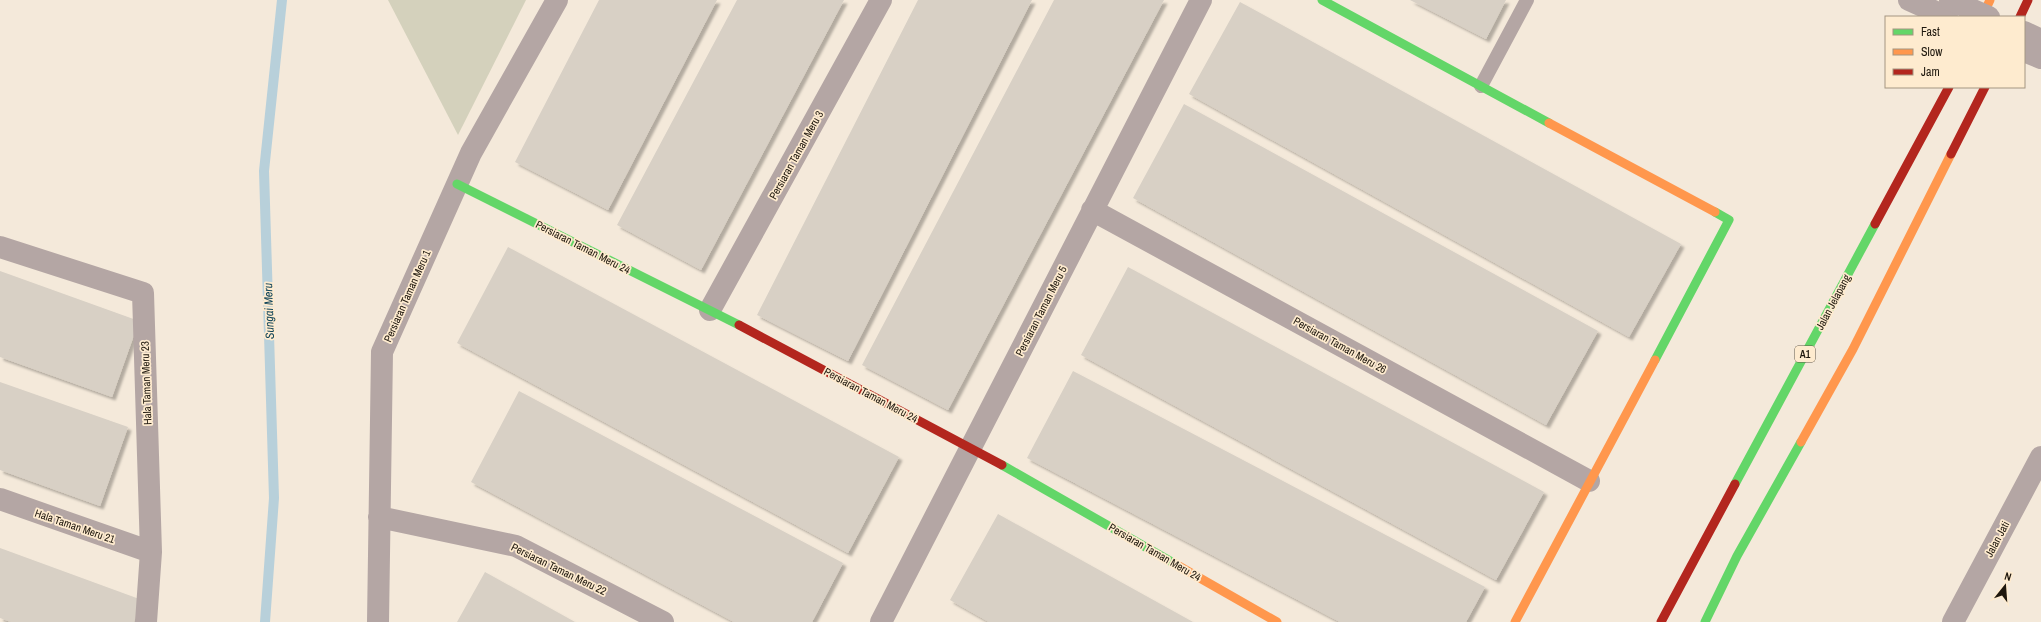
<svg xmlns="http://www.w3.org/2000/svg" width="2041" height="622" viewBox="0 0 2041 622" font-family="'Archivo Narrow',sans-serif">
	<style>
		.green { fill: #d4d1bc }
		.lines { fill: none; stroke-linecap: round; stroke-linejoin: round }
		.stream { stroke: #b8d0da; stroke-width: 10 }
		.building { fill: #d8d0c5; filter: url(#shadow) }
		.lane { stroke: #b4a6a4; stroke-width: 14 }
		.street { stroke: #b4a6a4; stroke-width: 22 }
		.fast { stroke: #63d668; stroke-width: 9 }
		.slow { stroke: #ff974d; stroke-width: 9 }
		.jam { stroke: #b3261e; stroke-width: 9 }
		.street-bridge { stroke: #b4a6a4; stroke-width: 22 }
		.labels { text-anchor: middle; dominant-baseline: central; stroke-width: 3.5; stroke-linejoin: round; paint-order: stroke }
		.shield { fill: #feebcf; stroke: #615747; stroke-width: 1 }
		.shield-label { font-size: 10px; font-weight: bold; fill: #1e170d }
		.street-label { font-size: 11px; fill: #1e170d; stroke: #feebcf }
		.water-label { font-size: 12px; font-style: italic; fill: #0e4358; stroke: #feebcf }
	</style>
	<defs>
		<filter id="shadow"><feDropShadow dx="3.5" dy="3.5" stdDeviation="1" flood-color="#0004"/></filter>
	</defs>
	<rect width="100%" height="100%" fill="#f4e9da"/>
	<path class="green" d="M388 0H526L458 135Z"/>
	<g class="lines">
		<path class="stream" d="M265 622 274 498 264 171 282 0"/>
	</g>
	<path class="building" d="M599 0H717L608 210 515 162Z
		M737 0H844L701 270 617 225Z
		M918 0H1032L848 361 757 315Z
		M1054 0H1164L948 410 862 365Z
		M1410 0H1506L1486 39Z
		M1240 2 1681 244 1629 337 1189 94Z
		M1184 104 1598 331 1546 425 1133 198Z
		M508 247 899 457 848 553 457 343Z
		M1128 267 1544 492 1496 580 1081 355Z
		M0 271 139 321 112 397 0 357Z
		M1073 371 1485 587 1466 622H1340L1027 458Z
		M0 382 128 427 100 506 0 470Z
		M519 391 843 563 812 622H734L471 482Z
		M998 514 1193 622H989L950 600Z
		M0 548 142 600 134 622H11L0 618Z
		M485 572 575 622H457Z"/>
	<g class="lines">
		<path class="lane" d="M1481 86 1527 0"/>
		<path class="street" d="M1909 0 1947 17
			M2024 32 2041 40
			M2024 51 2041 58
			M1092 210 1589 481
			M0 247 143 293 151 552 146 622
			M710 310 881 0
			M0 499 151 552
			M379 517 516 546 663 622
			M378 622 382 352 471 153 557 0
			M881 622 1201 0
			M1953 622 2041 457"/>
		<path class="fast" d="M1322 0 1549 123
			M457 184 739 325
			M1655 360 1729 220 1715 212
			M1002 465 1177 565
			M1735 484 1875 224
			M1705 622 1737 556 1801 442"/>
		<path class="slow" d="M1982 17 1990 0
			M1549 123 1715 212
			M1801 442 1853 349 1951 154
			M1177 565 1277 622
			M1515 622 1655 360"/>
		<path class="jam" d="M2020 17 2028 0
			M1951 154 1985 87
			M1875 224 1949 87
			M739 325 1002 465
			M1661 622 1735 484"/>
		<path class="street-bridge" d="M1950 0 1989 17"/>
	</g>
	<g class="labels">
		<rect class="shield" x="1795" y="346" width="20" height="16" rx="3"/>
		<g class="shield-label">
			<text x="1805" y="354">A1</text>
		</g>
		<g class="street-label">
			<text transform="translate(796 155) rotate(-61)">Persiaran Taman Meru 3</text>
			<text transform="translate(583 247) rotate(27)">Persiaran Taman Meru 24</text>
			<text transform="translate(407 296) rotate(-66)">Persiaran Taman Meru 1</text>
			<text transform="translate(1833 302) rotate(-62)">Jalan Jelapang</text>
			<text transform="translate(1041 311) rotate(-63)">Persiaran Taman Meru 5</text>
			<text transform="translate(1340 345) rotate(29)">Persiaran Taman Meru 26</text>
			<text transform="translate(146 383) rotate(-92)">Hala Taman Meru 23</text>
			<text transform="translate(871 395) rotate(28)">Persiaran Taman Meru 24</text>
			<text transform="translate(75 526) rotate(19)">Hala Taman Meru 21</text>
			<text transform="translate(1997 539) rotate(-62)">Jalan Jati</text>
			<text transform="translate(1155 552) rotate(30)">Persiaran Taman Meru 24</text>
			<text transform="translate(559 569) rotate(26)">Persiaran Taman Meru 22</text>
		</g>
		<g class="water-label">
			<text transform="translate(269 311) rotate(-92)">Sungai Meru</text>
		</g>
	</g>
	<rect x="1885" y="16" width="140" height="72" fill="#feebcf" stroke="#a49681"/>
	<rect x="1893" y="29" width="20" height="6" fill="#63d668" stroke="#a49681"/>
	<text x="1921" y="36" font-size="12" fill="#1e170d">Fast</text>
	<rect x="1893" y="49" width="20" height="6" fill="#ff974d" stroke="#a49681"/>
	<text x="1921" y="56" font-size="12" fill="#1e170d">Slow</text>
	<rect x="1893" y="69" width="20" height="6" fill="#b3261e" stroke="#a49681"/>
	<text x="1921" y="76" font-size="12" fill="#1e170d">Jam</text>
	<g transform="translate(2005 586) rotate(17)" stroke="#feebcf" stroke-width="3" paint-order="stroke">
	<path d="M0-3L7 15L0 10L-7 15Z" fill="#1e170d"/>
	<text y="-6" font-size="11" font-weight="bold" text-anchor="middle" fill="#1e170d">N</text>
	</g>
</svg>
